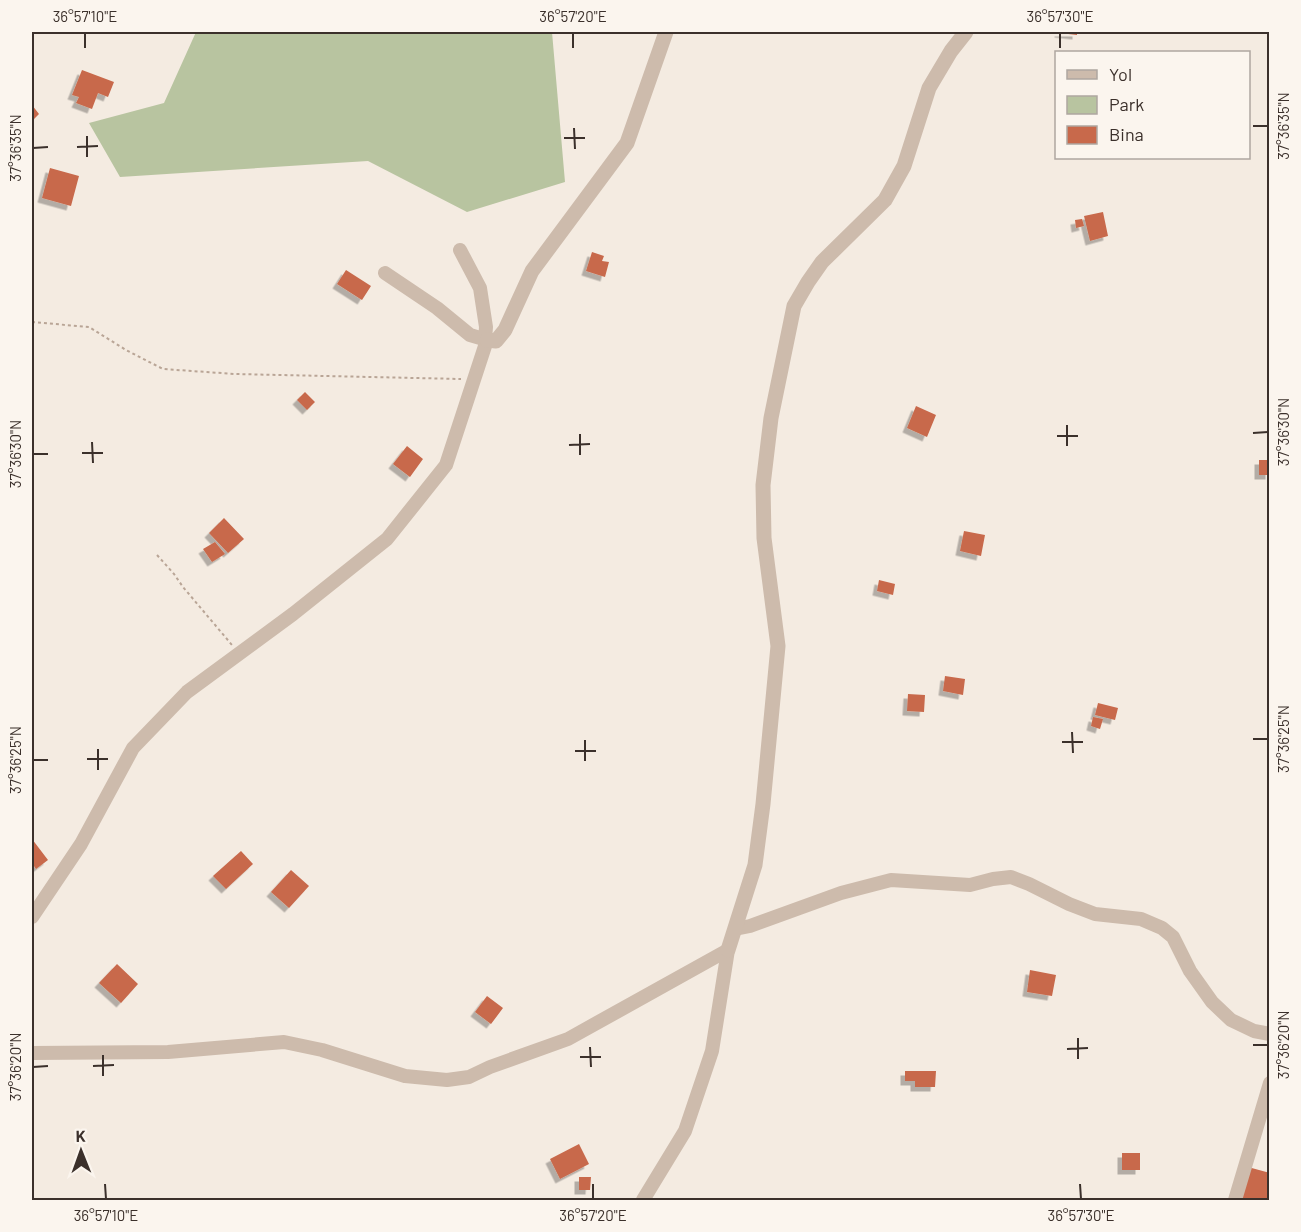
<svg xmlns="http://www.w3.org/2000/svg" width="1301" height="1232" viewBox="0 0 1301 1232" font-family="Barlow,sans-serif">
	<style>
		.green { fill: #b8c4a0 }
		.building { fill: #c8694b; filter: url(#shadow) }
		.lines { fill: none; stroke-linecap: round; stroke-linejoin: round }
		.path { stroke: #b9a596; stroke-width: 2; stroke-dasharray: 3 3; stroke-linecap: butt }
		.minor { stroke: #cdbbac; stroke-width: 14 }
		.tertiary { stroke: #cdbbac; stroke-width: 15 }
		.ticks { fill: none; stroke: #3b302b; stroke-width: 2 }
		.neatline { fill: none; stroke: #3b302b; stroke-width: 2 }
		.ticks-label { font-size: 15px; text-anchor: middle; fill: #3b302b }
	</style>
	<defs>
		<filter id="shadow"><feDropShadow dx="-4.5" dy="4.5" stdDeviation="0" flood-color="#0004"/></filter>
	</defs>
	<rect width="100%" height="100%" fill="#f4ebe1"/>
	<path class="green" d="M196 32H552L565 182 467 212 368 161 120 177 89 123 164 103Z"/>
	<path class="building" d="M1059 32H1077V35L1059 33Z
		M82 70 114 82 108 97 98 93 92 109 76 103 79 97 72 95Z
		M32 105 39 114 34 119 32 116Z
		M50 168 79 176 71 206 42 198Z
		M1103 212 1108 236 1090 241 1084 216Z
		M1082 219 1084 226 1076 228 1075 220Z
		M592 252 604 256 602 261 609 262 605 277 586 271Z
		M346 270 371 286 362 300 337 284Z
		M305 392 315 402 307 410 297 400Z
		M916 406 936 415 927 437 907 428Z
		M407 446 423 459 410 477 393 464Z
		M1259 460H1270V475H1259Z
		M224 518 244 539 228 553 209 533Z
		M964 531 985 535 981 556 960 551Z
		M215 542 225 554 212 562 203 549Z
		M879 580 895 584 893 595 877 591Z
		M945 676 965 679 963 695 943 691Z
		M908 694 925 695 924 712 907 711Z
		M1098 703 1118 708 1115 720 1095 715Z
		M1093 717 1103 719 1100 729 1091 726Z
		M32 839 48 860 36 869 32 863Z
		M241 851 253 864 226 889 213 876Z
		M291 870 309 886 289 908 271 892Z
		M117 964 138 984 121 1003 99 983Z
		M1030 970 1056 975 1052 996 1027 992Z
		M487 996 503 1008 491 1024 475 1012Z
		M905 1071H936L935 1087H915V1081H905Z
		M579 1144 589 1164 560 1179 550 1159Z
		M1122 1153H1140V1170H1122Z
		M1248 1167 1270 1173V1200H1239Z
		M579 1177H591L590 1190H579Z"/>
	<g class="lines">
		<path class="path" d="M32 322 89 327 126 350 163 369 235 374 461 379
			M157 555 174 574 183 587 232 645"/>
		<path class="minor" d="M460 250 480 288 486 327 485 340
			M32 917 81 844 133 748 187 692 293 614 387 539 446 465 487 340 470 335 437 308 385 273
			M735 929 750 926 841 893 891 880 970 885 993 879 1011 877 1029 884 1069 904 1095 914 1141 919 1162 928 1173 937 1190 971 1212 1002 1231 1020 1254 1031 1270 1034
			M32 1053 168 1052 284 1042 322 1050 405 1076 447 1080 469 1077 490 1067 568 1039 728 950
			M643 1200 685 1131 712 1051 728 950
			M1235 1200 1270 1083"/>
		<path class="tertiary" d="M487 340 496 341 505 330 532 271 627 143 666 32
			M728 950 755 865 763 804 778 646 764 538 763 485 771 418 794 306 808 282 822 262 885 200 904 166 929 88 951 51 966 32"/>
	</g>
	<path class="ticks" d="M85 33V48M573 33V48M1060 33V48M1253 126H1268M574 128 575 149M87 136V157M564 138H585M77 147 98 146M33 148 48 147M1067 425V446M1253 433 1268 432M580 434V455M1057 436H1078M92 442 93 463M569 445 590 444M82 453H103M33 454H48M1072 732 1073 753M1253 739H1268M585 740V761M1062 742H1083M98 749V770M575 751H596M87 759H108M33 760H48M1078 1038V1059M1253 1045H1268M590 1047 591 1067M1067 1049 1088 1048M103 1055V1076M580 1057H601M93 1066 114 1065M33 1067 48 1066M105 1184 106 1199M593 1184V1199M1080 1184 1081 1199"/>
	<rect width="1301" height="1232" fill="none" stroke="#fbf5ee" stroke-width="66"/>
	<rect x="1055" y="51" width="195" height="108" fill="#fbf5ee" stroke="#aea6a0" stroke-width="1.5"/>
	<rect x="1067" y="70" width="30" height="9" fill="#cdbbac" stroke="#aea6a0" stroke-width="1.5"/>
	<text x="1109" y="81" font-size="18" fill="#3b302b">Yol</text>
	<rect x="1067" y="96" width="30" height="18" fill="#b8c4a0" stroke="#aea6a0" stroke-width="1.5"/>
	<text x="1109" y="111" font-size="18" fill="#3b302b">Park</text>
	<rect x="1067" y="126" width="30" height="18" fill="#c8694b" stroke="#aea6a0" stroke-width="1.5"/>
	<text x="1109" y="141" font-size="18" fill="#3b302b">Bina</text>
	<g transform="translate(81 1151) rotate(359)" stroke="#fbf5ee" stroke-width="4.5" paint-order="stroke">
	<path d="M0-4.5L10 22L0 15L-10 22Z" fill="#3b302b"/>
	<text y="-9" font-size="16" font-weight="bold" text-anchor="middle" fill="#3b302b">K</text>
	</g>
	<rect x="33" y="33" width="1235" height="1166" class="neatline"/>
	<g class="ticks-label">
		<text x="85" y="22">36°57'10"E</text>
		<text x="573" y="22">36°57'20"E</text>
		<text x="1060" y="22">36°57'30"E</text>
		<text transform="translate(1284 126) rotate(-90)" y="5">37°36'35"N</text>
		<text transform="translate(16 148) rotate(-90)" y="5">37°36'35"N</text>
		<text transform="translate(1284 432) rotate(-90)" y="5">37°36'30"N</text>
		<text transform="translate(16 454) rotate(-90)" y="5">37°36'30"N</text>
		<text transform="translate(1284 739) rotate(-90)" y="5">37°36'25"N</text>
		<text transform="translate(16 760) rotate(-90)" y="5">37°36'25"N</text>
		<text transform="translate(1284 1045) rotate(-90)" y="5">37°36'20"N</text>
		<text transform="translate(16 1067) rotate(-90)" y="5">37°36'20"N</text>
		<text x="106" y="1221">36°57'10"E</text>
		<text x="593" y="1221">36°57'20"E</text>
		<text x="1081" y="1221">36°57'30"E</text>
	</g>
</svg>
